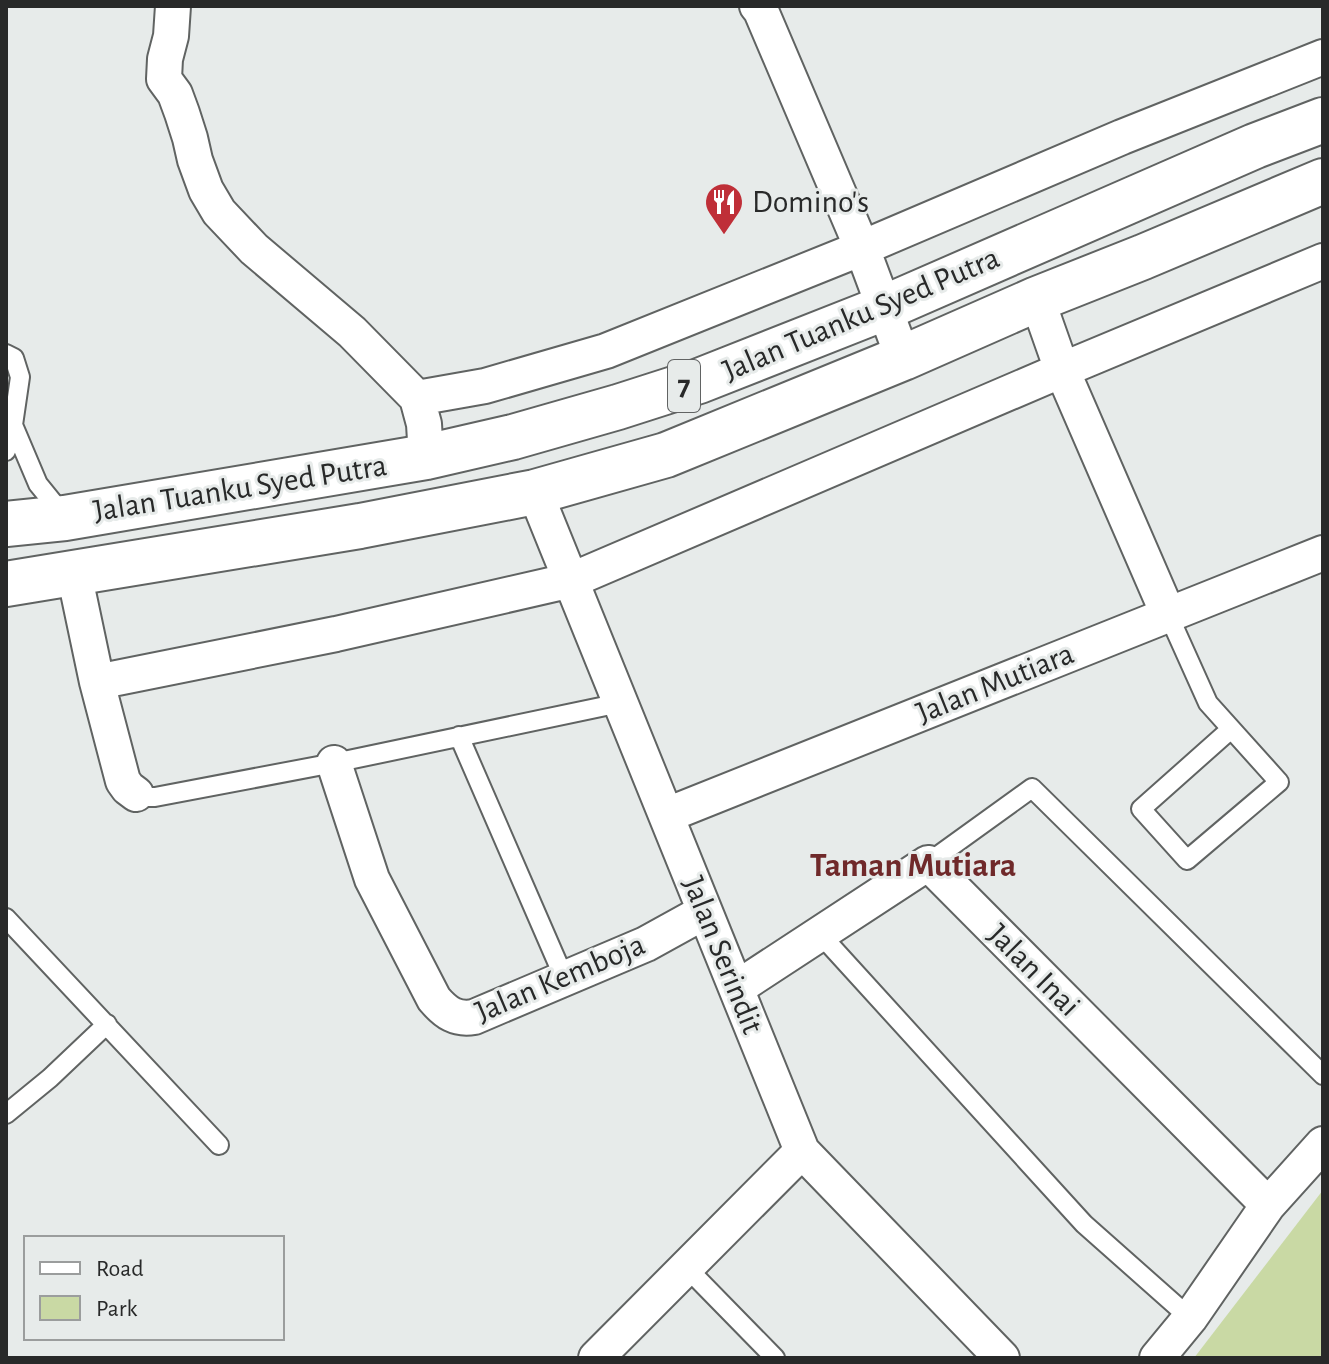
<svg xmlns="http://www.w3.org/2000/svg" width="1329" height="1364" viewBox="0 0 1329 1364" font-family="'Alegreya Sans',sans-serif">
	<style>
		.green { fill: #c9d9a4 }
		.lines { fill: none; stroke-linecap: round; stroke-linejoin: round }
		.service-casing { stroke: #606362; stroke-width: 22 }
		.minor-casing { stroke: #606362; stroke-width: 38 }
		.primary-casing { stroke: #606362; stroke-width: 48 }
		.service { stroke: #fff; stroke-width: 18 }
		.minor { stroke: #fff; stroke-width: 34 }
		.primary { stroke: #fff; stroke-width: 44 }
		.labels { text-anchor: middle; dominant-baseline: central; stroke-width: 6; stroke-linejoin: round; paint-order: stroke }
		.shield { fill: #e7ebea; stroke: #616363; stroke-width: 2 }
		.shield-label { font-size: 30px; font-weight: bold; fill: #282929 }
		.poi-label { font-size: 32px; fill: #282929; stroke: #e7ebea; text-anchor: start }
		.street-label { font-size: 32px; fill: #282929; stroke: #e7ebea }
		.neighbourhood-label { font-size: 34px; font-weight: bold; fill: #6f292a; stroke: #e7ebea }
	</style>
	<rect width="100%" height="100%" fill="#e7ebea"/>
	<path class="green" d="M1323 1190V1358H1194Z"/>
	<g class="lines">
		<defs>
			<path id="service" d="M6 354 14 358 20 377 13 425 6 451
				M13 425 38 484 64 516
				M1168 614 1208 703 1279 782 1187 860 1141 809 1231 729
				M459 736 565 980
				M136 794 143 797H155L334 763 620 703
				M928 863 1032 788 1323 1075
				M6 918 219 1145
				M820 934 1084 1224 1190 1318
				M6 1114 50 1078 107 1024
				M686 1267 775 1358"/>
			<path id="minor" d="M173 6 171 36 165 59 164 79 175 94 182 113 190 138 195 160 206 190 219 212 254 249 352 332 417 398 424 424 426 457
				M757 6 761 11 862 248 903 358
				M1037 299 1062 370 1168 614
				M417 398 485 386 606 351 862 248 1122 137 1323 57
				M535 492 802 1151 1002 1358
				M74 573 97 682 123 781 128 788 136 794
				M97 682 336 634 572 580 1062 370 1323 261
				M334 763 372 879 434 999C446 1013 456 1020 474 1017L646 944 704 912
				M667 815 1323 553
				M737 988 928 863 1268 1205
				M596 1358 802 1151
				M1157 1358 1190 1318 1268 1205 1323 1144"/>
			<path id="primary" d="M6 524 65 518 426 457 513 437 618 407 699 381 884 308 1255 146 1323 120
				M6 584 360 526 535 492 666 455 903 358 1037 299 1143 257 1323 181"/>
		</defs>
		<use href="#service" class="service-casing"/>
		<use href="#minor" class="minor-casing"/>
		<use href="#primary" class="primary-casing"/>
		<use href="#service" class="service"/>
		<use href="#minor" class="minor"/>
		<use href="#primary" class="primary"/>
	</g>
	<defs>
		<symbol id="restaurant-pin" viewBox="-11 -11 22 30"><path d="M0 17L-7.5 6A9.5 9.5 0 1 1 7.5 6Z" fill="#bf2f38" stroke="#e7ebea"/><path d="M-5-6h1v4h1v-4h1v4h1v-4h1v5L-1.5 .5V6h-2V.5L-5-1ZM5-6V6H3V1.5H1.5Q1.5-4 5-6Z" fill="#fff"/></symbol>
	</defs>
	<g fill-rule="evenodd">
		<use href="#restaurant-pin" x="702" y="180" width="44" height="60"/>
	</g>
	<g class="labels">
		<rect class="shield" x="668" y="360" width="32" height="52" rx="6"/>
		<g class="shield-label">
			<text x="684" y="386">7</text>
		</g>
		<g class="poi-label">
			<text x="752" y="202">Domino's</text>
		</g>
		<g class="street-label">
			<text transform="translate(861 314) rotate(-23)">Jalan Tuanku Syed Putra</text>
			<text transform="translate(240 488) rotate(-9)">Jalan Tuanku Syed Putra</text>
			<text transform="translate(995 683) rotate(-22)">Jalan Mutiara</text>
			<text transform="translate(723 955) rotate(68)">Jalan Serindit</text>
			<text transform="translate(1034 970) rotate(45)">Jalan Inai</text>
			<text transform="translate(560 978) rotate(-23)">Jalan Kemboja</text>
		</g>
		<g class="neighbourhood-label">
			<text x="913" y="866">Taman Mutiara</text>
		</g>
	</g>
	<rect width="1329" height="1364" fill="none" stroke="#282929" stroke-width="16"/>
	<rect x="24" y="1236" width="260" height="104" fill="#e7ebea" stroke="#9b9d9d" stroke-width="2"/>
	<rect x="40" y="1262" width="40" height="12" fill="#ffffff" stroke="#9b9d9d" stroke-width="2"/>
	<text x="96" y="1276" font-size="24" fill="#282929">Road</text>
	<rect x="40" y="1296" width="40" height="24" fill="#c9d9a4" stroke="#9b9d9d" stroke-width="2"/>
	<text x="96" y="1316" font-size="24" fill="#282929">Park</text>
</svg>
